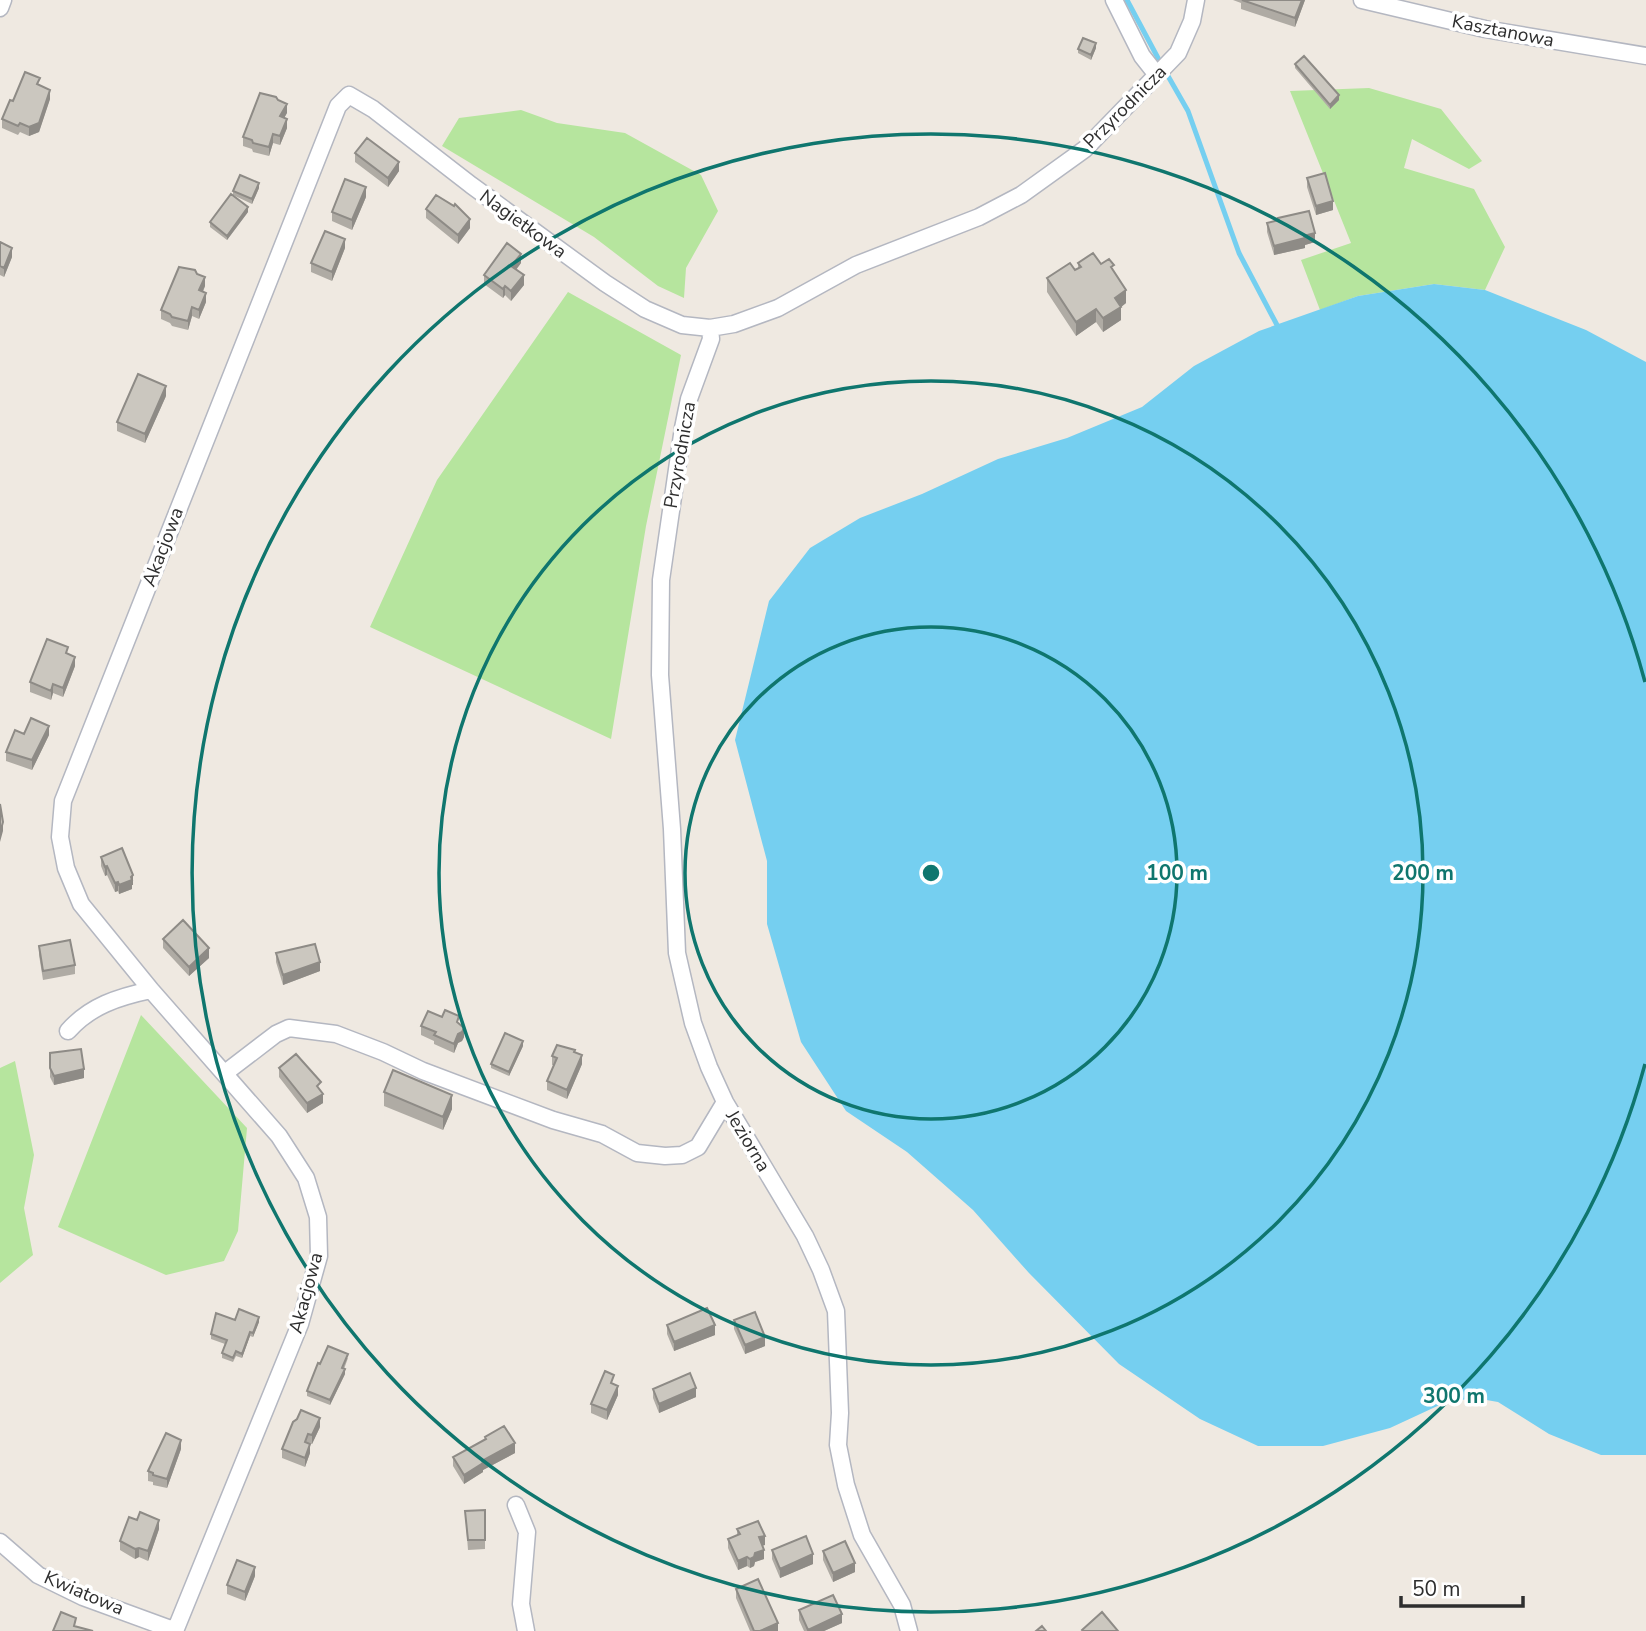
<svg xmlns="http://www.w3.org/2000/svg" width="1646" height="1631" viewBox="0 0 1646 1631" font-family="'Nunito Sans',sans-serif">
	<style>
		.green { fill: #b6e59e }
		.water { fill: #75cff0 }
		.lines { fill: none; stroke-linecap: round; stroke-linejoin: round }
		.stream { stroke: #75cff0; stroke-width: 5 }
		.minor-casing { stroke: #b4b7c1; stroke-width: 19 }
		.minor { stroke: #fff; stroke-width: 16 }
		.wall { fill: #afaba4 }
		.shaded-wall { fill: #8e8b86 }
		.building { fill: #cbc7bf; stroke: #8e8b86; stroke-width: 2 }
		.ring { fill: none; stroke: #0f766e; stroke-width: 3.5 }
		.labels { text-anchor: middle; dominant-baseline: central; stroke-width: 7; stroke-linejoin: round; paint-order: stroke }
		.street-label { font-size: 19px; fill: #2e2e2e; stroke: #fff }
		.centre { fill: #0f766e; stroke: #fff; stroke-width: 3.5 }
		.ring-label { font-size: 21px; text-anchor: middle; font-weight: bold; fill: #0f766e; stroke: #fff; stroke-width: 7; stroke-linejoin: round; paint-order: stroke }
	</style>
	<rect width="100%" height="100%" fill="#efe9e1"/>
	<path class="green" d="M1369 88 1441 109 1482 161 1469 169 1412 139 1404 168 1474 189 1505 247 1485 290 1434 284 1358 296 1320 310 1301 260 1351 243 1290 91Z
		M521 110 557 123 625 133 701 175 718 211 686 268 684 298 658 286 594 237 442 146 459 118Z
		M568 292 681 355 646 526 611 739 370 627 437 480Z
		M141 1015 247 1128 238 1231 224 1261 166 1275 58 1227Z
		M15 1061 34 1155 24 1208 33 1255 0 1283V1068Z"/>
	<path class="water" d="M1434 284 1485 290 1586 330 1646 362V1455H1601L1549 1434 1498 1402 1475 1398 1446 1402 1390 1428 1323 1446H1258L1200 1419 1119 1364 1029 1273 973 1210 907 1152 846 1111 801 1042 767 924V861L735 740 769 601 810 548 860 518 922 494 998 459 1067 438 1142 407 1194 366 1259 331 1358 296Z"/>
	<g class="lines">
		<path class="stream" d="M1127 0 1158 58
			M1168 76 1188 111 1239 253 1277 325"/>
		<defs>
			<path id="minor" d="M1114 0 1142 56 1157 75
				M1362 0 1485 29 1646 56
				M0 8 3 0
				M68 1031C90 1006 118 997 151 990
				M225 1073 276 1034 289 1028 336 1034 383 1052 423 1071 553 1120 602 1134 637 1153 665 1156 682 1155 698 1147 725 1102
				M516 1505 527 1532 521 1604 526 1631
				M0 1542 38 1575 83 1597 176 1631
				M175 1631 300 1324 319 1256 318 1217 306 1178 279 1136 151 990 81 904 66 868 60 837 63 801 338 106 349 95 373 109 471 185 605 283 645 309 682 325 710 328
				M909 1631 902 1605 862 1535 846 1485 838 1445 840 1413 836 1311 821 1270 805 1236 725 1102 709 1067 693 1023 677 953 672 829 660 675 661 580 683 428 689 399 711 339 710 328 734 324 778 308 856 265 979 217 1021 195 1085 149 1178 53 1192 21 1196 0"/>
		</defs>
		<use href="#minor" class="minor-casing"/>
		<use href="#minor" class="minor"/>
	</g>
	<path class="wall" d="M1233 0H1305L1295 27 1241 9V3Z
		M1096 48 1091 60 1078 53V49Z
		M1295 64 1339 100 1330 109 1295 68Z
		M40 85 50 99 39 132 29 136 20 132 18 135 2 128V119L13 101Z
		M287 113 284 118 287 128 280 145 273 143 269 156 253 152 252 149 243 146V137Z
		M355 153 399 171 388 187 355 162Z
		M1307 178 1333 210 1316 215 1307 187Z
		M259 188 252 204 233 195V191Z
		M366 197 352 230 332 221V212Z
		M426 209 470 228 458 244 426 218Z
		M248 212 227 240 210 227V222Z
		M1267 223 1315 242 1305 245V248L1274 255 1267 232Z
		M0 242 12 257 4 277 0 275Z
		M345 248 332 281 311 272V263Z
		M521 263 516 270 524 285 511 301 505 295 503 298 484 284V275Z
		M1078 263 1101 264 1114 271 1126 303 1121 307V320L1103 332 1096 322 1076 336 1047 292V278L1075 270 1078 268Z
		M197 274 205 286 203 292 206 302 199 319 192 316 188 330 172 326 170 323 161 319V310Z
		M166 396 145 443 117 431V422Z
		M68 654 75 666 63 697 53 693 51 700 30 692V682Z
		M24 734 49 735 32 770 6 761V752Z
		M101 857 133 885H132V889L119 894 118 891 115 892 107 875 105 876 101 866Z
		M163 939 209 958 189 976 163 948Z
		M39 946 75 965V974L43 980 39 955Z
		M276 953 320 971 283 985 276 962Z
		M421 1026 464 1037 462 1041 458 1043 454 1053 434 1044V1041L421 1035Z
		M523 1046 509 1076 491 1068V1064Z
		M575 1052 582 1064 567 1099 547 1090V1081L554 1065H552V1056Z
		M50 1053 84 1078 54 1085 50 1077Z
		M279 1068 321 1091 323 1103 307 1113 279 1077Z
		M384 1092 452 1109 443 1130 384 1106Z
		M235 1320 259 1322 253 1337 250 1336 242 1358 236 1356 233 1362 222 1358V1353L225 1344 211 1339V1334Z
		M734 1320 765 1346 745 1354 734 1329Z
		M667 1325 715 1335 674 1351 667 1334Z
		M348 1358 344 1369 345 1374 330 1405 307 1396V1391L320 1364Z
		M614 1384 618 1395 607 1420 591 1413V1404Z
		M653 1389 696 1397 659 1413 653 1398Z
		M320 1427 312 1444 308 1443 310 1453 305 1467 282 1458V1449Z
		M485 1437 515 1453 483 1470V1472L464 1484 453 1466V1457L485 1440Z
		M181 1449 167 1488 153 1485V1482L148 1481V1471Z
		M485 1510V1549L468 1550 465 1511Z
		M159 1529 148 1561 139 1557 135 1559 120 1550V1541Z
		M737 1529 765 1545H763L764 1559 755 1562 754 1566 750 1568 747 1566 738 1570 728 1548V1539L737 1535Z
		M772 1550 813 1564 780 1578 772 1559Z
		M823 1551 855 1572 833 1582 823 1560Z
		M255 1576 245 1601 227 1594V1585Z
		M736 1589 778 1631H750L736 1598Z
		M799 1610 842 1623 824 1631H804L799 1620Z"/>
	<path class="shaded-wall" d="M1302 0H1305L1295 27V18Z
		M1096 43V48L1091 60V55Z
		M50 90V99L39 132 29 136V127Z
		M1339 95V100L1330 109V105Z
		M287 104V113L280 125V116Z
		M287 119V128L280 145V136Z
		M273 134V143L269 156V147Z
		M399 162V171L388 187V178Z
		M259 183V188L252 204V199Z
		M366 187V197L352 230V220Z
		M1333 201V210L1316 215V206Z
		M248 207V212L227 240V236Z
		M470 219V228L458 244V235Z
		M1315 233V242L1305 245V248L1274 255V246Z
		M345 239V248L332 281V272Z
		M12 248V257L4 277V268Z
		M521 254V263L511 276V266Z
		M524 275V285L511 301V291Z
		M205 277V286L199 299V290Z
		M505 286V295L503 298V289Z
		M1126 290V303L1121 307V320L1103 332V318L1115 298Z
		M206 293V302L199 319V310Z
		M192 307V316L188 330V321Z
		M1096 309V322L1076 336V322Z
		M166 386V396L145 443V434Z
		M75 657V666L63 697V688Z
		M53 684V693L51 700V691Z
		M49 726V735L32 770V760Z
		M3 822V831L0 842V833Z
		M107 866V875L105 876V867Z
		M133 875V885H132V889L119 894V885Z
		M118 882V891L115 892V883Z
		M209 948V958L189 976V967Z
		M320 962V971L283 985V975Z
		M464 1028V1037L462 1041 458 1043 454 1053V1044L458 1034Z
		M523 1041V1046L509 1076V1072Z
		M582 1055V1064L567 1099V1090Z
		M84 1069V1078L54 1085V1076Z
		M323 1094V1103L307 1113V1103Z
		M452 1095V1109L443 1130V1117Z
		M259 1317V1322L253 1337V1333Z
		M715 1325V1335L674 1351V1342Z
		M250 1332V1336L242 1358V1354Z
		M765 1337V1346L745 1354V1345Z
		M345 1369V1374L330 1405V1400Z
		M618 1386V1395L607 1420V1410Z
		M696 1388V1397L659 1413V1404Z
		M320 1418V1427L312 1444V1435Z
		M181 1440V1449L167 1488V1479Z
		M515 1443V1453L483 1470V1472L464 1484V1475L482 1461Z
		M310 1444V1453L305 1467V1458Z
		M159 1520V1529L148 1561V1551Z
		M765 1536V1545L759 1547V1537Z
		M139 1548V1557L135 1559V1549Z
		M764 1550V1559L755 1562 754 1566 750 1568V1559L755 1553Z
		M813 1554V1564L780 1578V1569Z
		M747 1557V1566L738 1570V1561Z
		M855 1563V1572L833 1582V1573Z
		M255 1567V1576L245 1601V1592Z
		M842 1614V1623L824 1631H808V1630Z
		M778 1623V1631H760Z"/>
	<path class="building" d="M1242 0H1302L1295 18Z
		M1083 38 1096 43 1091 55 1078 49Z
		M1304 56 1339 95 1330 105 1295 64Z
		M25 72 40 78 37 84 50 90 39 123 29 127 20 123 18 126 2 119 10 100 13 101Z
		M260 93 276 97 278 100 287 104 280 116 287 119 280 136 273 134 269 147 253 143 252 140 243 137Z
		M367 138 399 162 388 178 355 153Z
		M1325 173 1333 201 1316 206 1307 178Z
		M240 175 259 183 252 199 233 191Z
		M345 179 366 187 352 220 332 212Z
		M231 194 248 207 227 236 210 222Z
		M436 195 454 206 455 204 470 219 458 235 426 209Z
		M1309 211 1315 233 1304 236 1305 238 1274 246 1267 223 1279 220 1278 218Z
		M325 231 345 239 332 272 311 263Z
		M0 242 12 248 4 268 0 266Z
		M507 243 521 254 511 266 524 275 511 291 505 286 503 289 484 275Z
		M1093 253 1101 264 1109 259 1114 265 1111 267 1126 290 1115 298 1121 307 1103 318 1096 309 1076 322 1047 278 1070 263 1075 270 1081 267 1078 263Z
		M179 267 195 270 197 274 205 277 199 290 206 293 199 310 192 307 188 321 172 317 170 314 161 310Z
		M138 374 166 386 145 434 117 422Z
		M47 639 68 647 66 653 75 657 63 688 53 684 51 691 30 682Z
		M31 718 49 726 32 760 6 752 15 730 24 734Z
		M0 804 3 822 0 833Z
		M122 848 133 875 131 877 132 880 119 885 118 882 115 883 107 866 105 867 101 857Z
		M183 920 209 948 189 967 163 939Z
		M70 940 75 965 43 971 39 946Z
		M315 944 320 962 283 975 276 953Z
		M445 1010 459 1016 457 1022 464 1028 462 1032 458 1034 454 1044 434 1035 436 1032 421 1026 428 1011 442 1017Z
		M505 1033 523 1041 509 1072 491 1064Z
		M557 1045 575 1050 574 1052 582 1055 567 1090 547 1081 557 1058 552 1056Z
		M81 1049 84 1069 54 1076 50 1068V1053Z
		M296 1054 321 1082 317 1086 323 1094 307 1103 279 1068Z
		M393 1070 452 1095 443 1117 384 1092Z
		M707 1308 715 1325 674 1342 667 1325Z
		M239 1309 259 1317 253 1333 250 1332 242 1354 236 1351 233 1358 222 1353 227 1340 211 1334 216 1313 235 1320Z
		M755 1312 765 1337 745 1345 734 1320Z
		M328 1346 348 1354 342 1368 345 1369 330 1400 307 1391 318 1363 320 1364Z
		M605 1371 614 1375 611 1383 618 1386 607 1410 591 1404Z
		M690 1373 696 1388 659 1404 653 1389Z
		M301 1410 320 1418 312 1435 308 1434 305 1442 310 1444 305 1458 282 1449 293 1422 297 1419Z
		M504 1426 515 1443 482 1461 483 1463 464 1475 453 1457 486 1439 485 1437Z
		M166 1433 181 1440 167 1479 153 1475V1473L148 1471Z
		M485 1510V1540H468L465 1511Z
		M140 1512 159 1520 148 1551 139 1548 135 1549 120 1541 129 1517 137 1520Z
		M758 1521 765 1536 759 1537 764 1550 755 1553 754 1557 750 1559 747 1557 738 1561 728 1539 740 1534 737 1529Z
		M806 1536 813 1554 780 1569 772 1550Z
		M845 1541 855 1563 833 1573 823 1551Z
		M237 1560 255 1567 245 1592 227 1585Z
		M758 1579 778 1623 760 1631H754L736 1589Z
		M833 1595 842 1614 808 1630 799 1610Z
		M61 1612 76 1618 74 1626 93 1631H53Z
		M1102 1612 1118 1631H1083L1082 1630Z
		M1042 1626 1046 1631H1036Z"/>
	<g class="ring">
		<circle cx="931" cy="873" r="246"/>
		<circle cx="931" cy="873" r="492"/>
		<path d="M1645 1064A739 739 0 1 1 1645 682"/>
	</g>
	<g class="labels">
		<g class="street-label">
			<text transform="translate(1503 31) rotate(11)">Kasztanowa</text>
			<text transform="translate(1125 107) rotate(-45)">Przyrodnicza</text>
			<text transform="translate(523 224) rotate(36)">Nagietkowa</text>
			<text transform="translate(680 455) rotate(-80)">Przyrodnicza</text>
			<text transform="translate(163 547) rotate(-69)">Akacjowa</text>
			<text transform="translate(748 1141) rotate(59)">Jeziorna</text>
			<text transform="translate(306 1293) rotate(-75)">Akacjowa</text>
			<text transform="translate(84 1593) rotate(23)">Kwiatowa</text>
		</g>
	</g>
	<circle cx="931" cy="873" r="10" class="centre"/>
	<g class="ring-label">
		<text x="1177" y="880">100 m</text>
		<text x="1423" y="880">200 m</text>
		<text x="1454" y="1403">300 m</text>
	</g>
	<path d="M1401 1596v10h122v-10" fill="none" stroke="#2e2e2e" stroke-width="3.5"/>
	<text x="1412" y="1596" font-size="21" fill="#2e2e2e" stroke="#ffffff" stroke-width="5" paint-order="stroke">50 m</text>
</svg>
